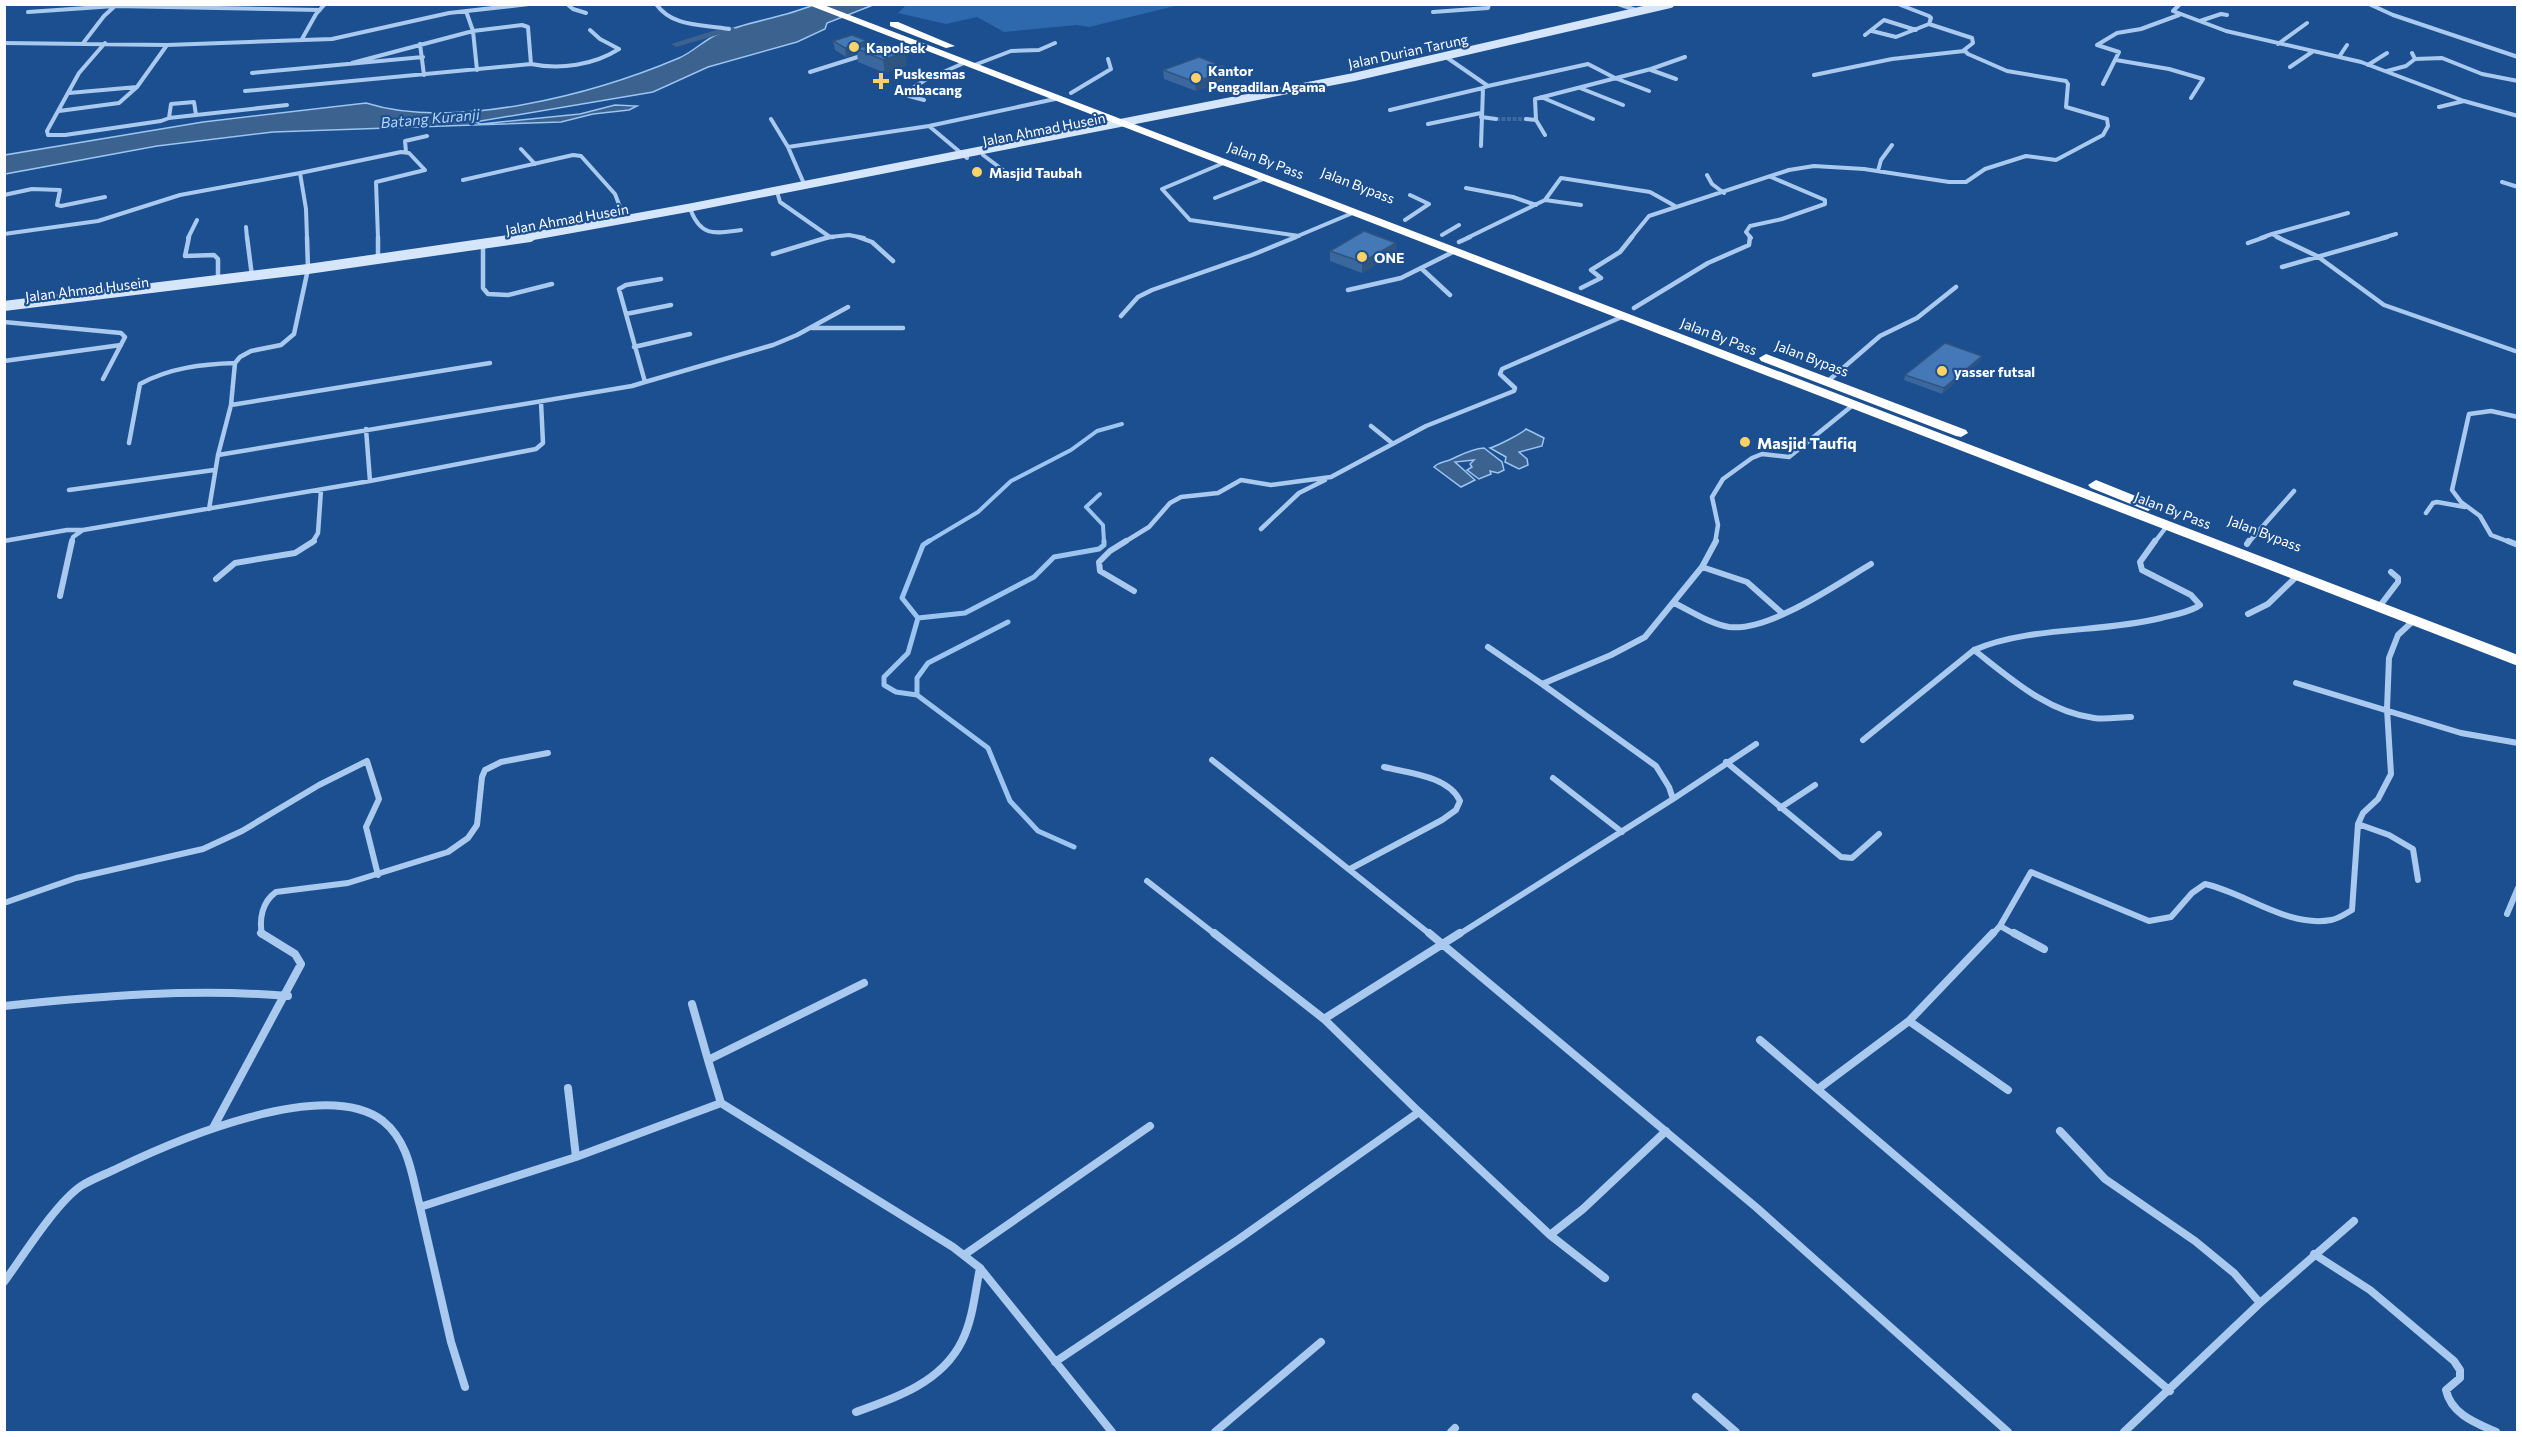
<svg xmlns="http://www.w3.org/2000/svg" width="2522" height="1437" viewBox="0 0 2522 1437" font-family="Commissioner,sans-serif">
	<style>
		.green { fill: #2e69ad }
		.water { fill: #3c6290; stroke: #9cc4f0; stroke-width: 1.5 }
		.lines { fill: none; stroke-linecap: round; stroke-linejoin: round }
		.stream-far1 { stroke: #9cc4f0; stroke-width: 4 }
		.stream { stroke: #9cc4f0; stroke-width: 5 }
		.canal { fill: #3c6290; fill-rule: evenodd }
		.street-tunnel { stroke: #3d69a0; stroke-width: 4; stroke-dasharray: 4 1.5; stroke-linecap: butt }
		.street-far3 { stroke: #a9c9ee; stroke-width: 4 }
		.street-far2 { stroke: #a9c9ee; stroke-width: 4.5 }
		.street-far1 { stroke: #a9c9ee; stroke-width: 6 }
		.street { stroke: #a9c9ee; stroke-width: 8 }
		.secondary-far1 { stroke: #d6e6fa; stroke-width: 8 }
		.secondary { stroke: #d6e6fa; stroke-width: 10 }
		.highway { fill: #fff; fill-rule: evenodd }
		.wall { fill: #3a679d }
		.shaded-wall { fill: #305480 }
		.building { fill: #4478b7; stroke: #305480; stroke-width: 1.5 }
		.poi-dot { fill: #ffd166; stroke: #1b4f8f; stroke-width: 2 }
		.labels { text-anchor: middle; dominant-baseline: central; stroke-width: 4.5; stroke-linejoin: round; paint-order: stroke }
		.far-poi-label { font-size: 14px; font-weight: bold; fill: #fff; stroke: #1b4f8f; text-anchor: start }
		.far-street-label { font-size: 14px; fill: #fff; stroke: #1b4f8f }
		.far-water-label { font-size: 15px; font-style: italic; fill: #b5d3f5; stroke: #1b4f8f }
		.poi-label { font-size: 16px; font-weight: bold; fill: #fff; stroke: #1b4f8f; text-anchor: start }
	</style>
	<rect width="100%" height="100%" fill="#1b4f8f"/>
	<path class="green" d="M907 4 1179 5 1089 27 1077 25 1004 32 977 17 946 24 898 13Z"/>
	<path class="water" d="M813 5H873L827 23 825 29 797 42 708 67 653 92 475 122 481 124 580 114 615 105 637 106 629 110 593 114 561 122 273 132 157 146 5 174V155L203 122 366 103C455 131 594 94 679 58 693 52 704 40 718 34 748 21 783 18 813 5Z
		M1526 429 1544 438 1542 446 1519 452 1527 459 1528 465 1519 469 1505 462 1506 457 1490 448C1497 446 1523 433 1526 429Z
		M1484 448 1502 462 1504 470 1498 473 1490 471 1491 474 1479 479 1467 470 1472 467 1470 464 1474 460 1455 462 1475 480 1461 487 1434 467C1440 461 1444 463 1452 459 1463 454 1471 449 1484 448Z"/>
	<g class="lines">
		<path class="stream-far1" d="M1100 494 1086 507 1103 525 1104 543
			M926 543 978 512 1011 481 1071 450 1097 431 1122 424"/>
		<path class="stream" d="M918 618 965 613 1034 577 1054 557 1099 549 1104 545V541
			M1008 622 928 663 917 678V695L988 748 1010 801 1038 831 1074 847
			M917 695 896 692 884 685V677L908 653 918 618 902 598 923 545 929 541"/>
		<path class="canal" d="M729 26 752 36 747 39 728 32 676 47 671 44Z"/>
		<path class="street-tunnel" d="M1496 119H1526"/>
		<path class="street-far3" d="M567 4 573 9 586 13
			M656 4C673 28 703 24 729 29
			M1618 4 1639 11
			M2180 4 2173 11 2226 31 2361 62 2464 101 2518 116
			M2369 4 2393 15 2518 57
			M466 11 473 31 477 70
			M28 12 115 6 320 10
			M1433 12 1488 8 1489 4
			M2200 21 2221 14 2227 15
			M1872 31 1896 37 1929 24
			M1865 35 1884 20 1916 30
			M302 39 316 14 325 4
			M84 42 104 16 115 6
			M4 43 167 45 332 39 449 13 529 4
			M105 43 79 73 47 131 48 135H65L161 121 169 118 171 104 194 102 196 115 287 105
			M420 44 424 75
			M2278 44 2307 23
			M895 51 917 46
			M1446 57 1488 86 1483 88 1481 146
			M2339 57 2347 45
			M2415 59 2442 58 2482 74 2518 81
			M2116 60 2169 69 2203 79 2191 98
			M352 63 473 31 522 25 528 27 531 64
			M2368 65 2387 53
			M972 66 1011 51 1039 50 1055 43
			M2290 67 2312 52
			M1651 70 1676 79
			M2387 71 2406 66 2415 59 2412 53
			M810 72 864 55
			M252 73 423 57
			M1814 75 1892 59 1964 51
			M2103 84 2119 52 2097 45 2117 33 2141 29 2179 15
			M1488 86 1588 64 1615 78 1649 91
			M1580 88 1623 105
			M245 91 531 64C560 70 594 65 619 49L600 39 590 30
			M69 93 137 87 167 45
			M1071 93 1111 69 1108 59
			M1541 97 1593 119
			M924 100 909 96 907 92 925 80 964 63
			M2439 107 2464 101
			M1390 110 1483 88
			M59 111 119 103 137 87
			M1481 117 1496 119
			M169 118 196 115
			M771 119 788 147 805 186
			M1526 119 1536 120
			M1428 124 1481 113
			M929 126 967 158
			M1545 135 1536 120 1535 99 1651 69 1685 57
			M788 147 929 126 1055 99
			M521 149 535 164
			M406 152 405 141 427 136
			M983 155 1011 176
			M1226 162 1162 189 1190 220 1299 236
			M1878 171 1881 160 1892 145
			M300 173 401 152 409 153 425 170
			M1707 175 1712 184 1724 193
			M463 180 573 155 581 156 615 194 625 220
			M2502 182 2518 187
			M1466 188 1513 197 1536 205
			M4 195 32 189 60 190 57 205 61 206 105 197
			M778 195 780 202 830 237 826 238
			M1215 198 1266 178
			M1545 200 1581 205
			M691 211C702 238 716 233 741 230
			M1405 220 1429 204 1410 195
			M246 227 247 238
			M4 234 98 221 180 195 300 173 306 209 307 238
			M1442 235 1459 225
			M830 237 849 235 864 238
			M188 238 197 220
			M378 238 376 182 425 170
			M1293 238 1355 212
			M1467 238 1545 200 1561 178 1650 192 1675 206
			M1631 238 1649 216 1789 170 1814 166 1864 169 1949 182H1966L1985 169 2026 156 2056 160 2103 135 2108 126 2107 119 2066 107 2068 84 2066 81 2007 71 1968 54 1964 50 1973 43 1972 38 1929 24 1931 18 1929 16 1898 4
			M1751 238 1746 232 1750 226 1782 219 1825 204V200L1771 177
			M2261 238 2272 234
			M2280 238 2272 234 2348 213
			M2382 238 2396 234"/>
		<path class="street-far2" d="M189 237 185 256 214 255 218 259V280
			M247 237 252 276
			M307 237 308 269 294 334 281 345 251 351 240 357 235 363 231 405 490 363
			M378 237V259
			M830 237H833
			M858 237 872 242 893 261
			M2277 237 2317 256 2384 305 2518 352
			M1459 242 1470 237
			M2248 243 2265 237
			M483 247V288L488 294 508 295 552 284
			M773 254 829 237
			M2282 267 2387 237
			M1422 269 1450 295
			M1581 288 1601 278 1591 270 1620 252 1632 237
			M1348 290 1401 278 1455 251
			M1634 308 1708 263 1749 245 1750 237
			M626 314 671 305
			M1121 316 1138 297 1152 290 1252 255 1296 237
			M4 322 121 333 125 337 103 379
			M812 328H903
			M634 347 690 334
			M4 361 121 345
			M1828 381 1880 336 1917 318 1956 287
			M645 382 773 345 797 335 848 307
			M231 405 218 455 632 386 645 382 619 289 626 285 661 279
			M1371 426 1392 443
			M366 429 370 481
			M129 443 140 384C169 368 202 364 235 363
			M69 490 214 470
			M209 509 218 455
			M2426 513 2433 503 2437 502 2465 507
			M1261 529 1299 493 1325 480
			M4 541 67 530H82
			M72 543 73 537 83 530 370 481 536 449 543 443 541 402
			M312 543 318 533 321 490
			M1123 543 1149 527 1170 503 1181 497 1218 493 1241 480 1271 485 1331 477 1426 426 1514 391 1515 388 1500 374 1502 369 1624 316
			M1715 543 1718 525 1712 497 1723 479 1752 458 1762 454 1789 457 1853 405
			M2154 543 2167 526
			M2248 543 2294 491
			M2512 543 2491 535 2480 516 2461 502 2452 490 2469 414 2491 411 2518 417"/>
		<path class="street-far1" d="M1126 541 1110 551 1099 562 1100 571 1134 591
			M1716 541 1702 567 1747 582 1783 614
			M2508 541 2518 545
			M2247 544 2249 541
			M216 579 235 563 295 553 314 541
			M60 596 72 541
			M1674 603C1691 611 1710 624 1729 627 1769 632 1837 584 1871 564
			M2379 607 2398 582V578L2391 572
			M2248 614 2268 604 2297 576
			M2413 621 2398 635 2389 658 2387 709 2391 774 2378 799 2363 813 2358 824 2389 835 2413 849 2418 880
			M1488 647 1542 684
			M1974 650C2010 678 2047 712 2094 718 2106 720 2119 717 2131 717
			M2296 683 2461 733 2518 743
			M1863 740 1974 650C2029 626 2102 633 2161 618 2173 615 2186 613 2197 607L2200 605 2191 595 2142 570 2140 562 2155 541
			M1212 760 1431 935
			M1726 762 1841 857 1852 858 1879 834
			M1553 778 1622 832
			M1673 799 1756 744
			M1780 808 1815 785
			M1350 869 1442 820 1456 810 1460 801C1449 776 1408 773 1384 767
			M1147 881 1216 935
			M4 903 76 878 203 849 242 831 319 785 367 761 379 799 366 827 378 875
			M2507 914 2518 888
			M2000 926 2016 935
			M262 935C259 919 262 902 276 892L348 883 448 852 468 838 477 825 482 777 485 770 501 762 548 753
			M1458 935 1673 799 1669 787 1656 766 1542 684 1611 655 1645 637 1702 567
			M1992 935 2000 926 2031 872 2149 921 2171 917 2192 893 2205 884C2246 893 2288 928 2331 920 2338 919 2345 914 2352 910L2358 824"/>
		<path class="street" d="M1214 933 1324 1019
			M1429 933 1757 1208 2008 1432
			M2014 933 2044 949
			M692 1004 708 1060
			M4 1006C99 996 193 988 288 996
			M1909 1021 1993 933
			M1760 1040 2170 1391
			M568 1088 576 1157
			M1818 1089 1909 1021 2008 1090
			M721 1103 708 1060 864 983
			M1419 1112 1550 1235 1583 1209 1666 1131
			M213 1128 301 964 295 954 261 933
			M2060 1131 2105 1179 2195 1241 2234 1273 2260 1303
			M420 1207 451 1342 465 1387
			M1550 1235 1605 1278
			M2314 1254 2370 1290 2454 1361 2460 1370V1378L2446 1390C2451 1414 2476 1423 2496 1432
			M964 1255 1150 1126
			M4 1282C23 1256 56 1203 81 1186 92 1179 106 1174 118 1168 176 1140 324 1076 383 1121 409 1142 412 1176 420 1207L576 1157 721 1103 953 1247 980 1268 1112 1432
			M1055 1362 1239 1239 1419 1112 1324 1019 1460 933
			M1696 1397 1736 1432
			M856 1412C896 1398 942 1382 962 1341 973 1319 975 1292 980 1268
			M1215 1432 1321 1342
			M1451 1432 1455 1428
			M2124 1432 2260 1303 2354 1221"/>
		<path class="secondary-far1" d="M522 238 693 207 1354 77 1670 4"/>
		<path class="secondary" d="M4 306 308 269 530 237"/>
		<path class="highway" d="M806 4H821L2518 655V666Z
			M890 22H898L955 46 946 48 890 26Z
			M1766 354 1966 430 1968 433 1961 437 1956 436 1761 361 1759 358Z
			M2096 480 2153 503 2156 506 2148 511 2143 509 2091 488 2088 485Z"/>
	</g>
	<path class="wall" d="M833 41H867L868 46 907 65 885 73 858 62 857 53 846 57 835 50Z
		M1230 69V78L1196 91 1164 79 1163 70Z
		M1396 243 1395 253 1362 273 1330 261V251Z
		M1982 356 1980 361 1942 394 1904 380 1905 375Z"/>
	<path class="shaded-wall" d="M867 41 869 50 856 48 857 53 846 57 845 48Z
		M905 52 907 65 885 73 883 60Z
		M1230 69V78L1196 91 1195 82Z
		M1396 243 1395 253 1362 273V262Z
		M1982 356 1980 361 1942 394 1944 388Z"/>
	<path class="building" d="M852 35 867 41 845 48 833 41Z
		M884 43 905 52 883 60 856 48Z
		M1199 57 1230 69 1195 82 1163 70Z
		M1364 231 1396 243 1362 262 1330 251Z
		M1945 343 1982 356 1944 388 1905 375Z"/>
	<g class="poi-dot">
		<circle cx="854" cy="47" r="6"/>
		<circle cx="1196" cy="78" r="6"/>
		<path d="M878 72h6v6h6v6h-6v6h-6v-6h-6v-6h6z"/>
		<circle cx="977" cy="172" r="6"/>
		<circle cx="1362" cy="257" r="6"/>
		<circle cx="1942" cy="371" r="6"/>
		<circle cx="1745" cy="442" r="6"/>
	</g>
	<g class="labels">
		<g class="far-poi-label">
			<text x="866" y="47">Kapolsek</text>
			<text x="1208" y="70">Kantor<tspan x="1208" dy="16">Pengadilan Agama</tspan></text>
			<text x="894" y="73">Puskesmas<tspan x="894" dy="16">Ambacang</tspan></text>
			<text x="989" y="172">Masjid Taubah</text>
			<text x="1374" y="257">ONE</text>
			<text x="1954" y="371">yasser futsal</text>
		</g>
		<g class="far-street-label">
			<text transform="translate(1408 51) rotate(-12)">Jalan Durian Tarung</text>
			<text transform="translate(1044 129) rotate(-11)">Jalan Ahmad Husein</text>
			<text transform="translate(1266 160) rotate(21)">Jalan By Pass</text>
			<text transform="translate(1358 185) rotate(21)">Jalan Bypass</text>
			<text transform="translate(567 219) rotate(-10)">Jalan Ahmad Husein</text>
			<text transform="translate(87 289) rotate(-7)">Jalan Ahmad Husein</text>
			<text transform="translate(1719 336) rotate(21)">Jalan By Pass</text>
			<text transform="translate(1812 358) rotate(21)">Jalan Bypass</text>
			<text transform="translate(2173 510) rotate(21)">Jalan By Pass</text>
			<text transform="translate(2265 533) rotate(21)">Jalan Bypass</text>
		</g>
		<g class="far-water-label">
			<text transform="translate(430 118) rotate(-5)">Batang Kuranji</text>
		</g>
		<g class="poi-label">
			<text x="1757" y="442">Masjid Taufiq</text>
		</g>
	</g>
	<rect width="2522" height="1437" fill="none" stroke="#ffffff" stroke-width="12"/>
</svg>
